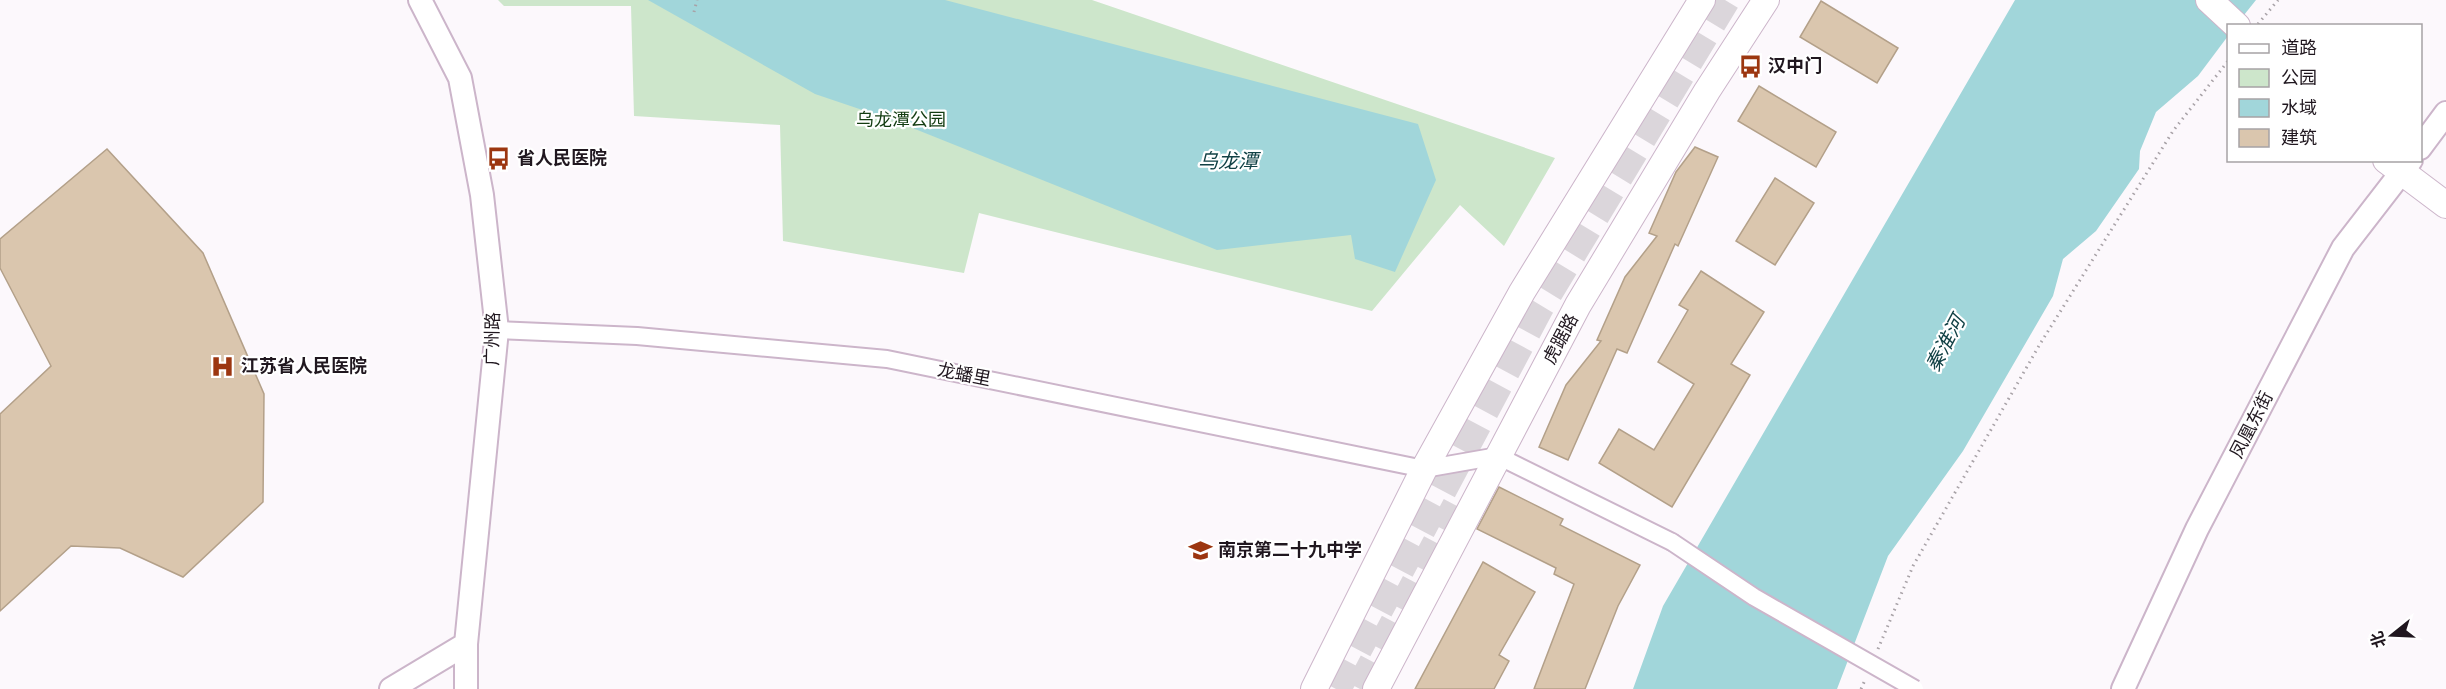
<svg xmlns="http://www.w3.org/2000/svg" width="2446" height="689" viewBox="0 0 2446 689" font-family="'Sofia Sans Condensed','Noto Sans SC',sans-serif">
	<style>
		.green { fill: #cde6cb }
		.water { fill: #a1d6da }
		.building { fill: #dac6ae; stroke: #b3a089; stroke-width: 1.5 }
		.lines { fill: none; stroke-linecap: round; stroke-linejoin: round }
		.highway-tunnel { stroke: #dbd6db; stroke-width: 30; stroke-dasharray: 30 15; stroke-linecap: butt }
		.street-casing { stroke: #ccb5ca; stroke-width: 20 }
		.secondary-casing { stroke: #ccb5ca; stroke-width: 26 }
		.primary-casing { stroke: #ccb5ca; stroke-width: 28 }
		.path { stroke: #a8a2a7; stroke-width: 3; stroke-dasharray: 1.5 4.5; stroke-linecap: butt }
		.street { stroke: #fff; stroke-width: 16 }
		.secondary { stroke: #fff; stroke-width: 22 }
		.primary { stroke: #fff; stroke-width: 26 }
		.street-bridge-casing { stroke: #ccb5ca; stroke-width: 20; stroke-linecap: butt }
		.street-bridge { stroke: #fff; stroke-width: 16 }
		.labels { text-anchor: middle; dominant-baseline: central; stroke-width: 4.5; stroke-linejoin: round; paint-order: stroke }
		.poi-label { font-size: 18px; font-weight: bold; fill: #20171f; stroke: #fff; text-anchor: start }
		.park-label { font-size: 18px; fill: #133c11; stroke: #fff }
		.street-label { font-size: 18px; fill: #20171f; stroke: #fff }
		.water-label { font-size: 20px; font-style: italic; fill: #114145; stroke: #fff }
	</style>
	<rect width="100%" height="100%" fill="#fcf8fc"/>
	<path class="green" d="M498 0H1092L1555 158 1504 246 1460 205 1372 311 979 213 964 273 783 241 780 125 634 116 631 6H504Z"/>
	<path class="water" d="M648 0H945L1418 124 1436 180 1395 272 1355 259 1351 235 1217 250 895 121 815 94Z
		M2015 0H2256L2236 25 2228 26V36L2198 76 2156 112 2140 151 2139 169 2096 231 2063 259 2053 296 1963 451 1888 556 1837 689H1633L1663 606Z"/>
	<path class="building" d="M1821 1 1898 48 1877 83 1800 37Z
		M1759 86 1836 132 1816 167 1738 121Z
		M1695 147 1718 157 1678 246 1675 244 1627 353 1617 349 1568 460 1539 447 1566 385 1601 341 1597 340 1625 277 1657 236 1649 233 1676 172Z
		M107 149 203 253 264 394 263 502 183 577 120 548 71 546 0 611V414L51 366 0 268V239Z
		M1775 178 1814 203 1775 265 1736 241Z
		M1701 271 1764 312 1731 364 1750 375 1672 507 1599 463 1619 429 1654 450 1694 384 1658 362 1688 310 1679 305Z
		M1499 487 1563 519 1560 525 1640 565 1618 606 1585 689H1534L1574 584 1554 574 1556 568 1477 529Z
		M1483 562 1535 592 1499 655 1509 661 1494 689H1415Z"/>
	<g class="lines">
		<path class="highway-tunnel" d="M1336 689 1539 307 1725 0
			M1360 689 1457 506"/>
		<defs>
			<path id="street" d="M497 330 637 336 887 359 1424 469 1498 456 1672 542"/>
			<path id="secondary" d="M420 0 460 78 482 195 497 330 466 644V689
				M2420 148 2446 113
				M391 689 466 644
				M2123 689 2197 529 2343 248 2411 160"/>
			<path id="primary" d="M2209 0 2237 26
				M2386 160 2446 205
				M1314 689 1424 469 1522 292 1702 0
				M1376 689 1578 305 1707 91 1766 0"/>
		</defs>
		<use href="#street" class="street-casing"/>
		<use href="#secondary" class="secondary-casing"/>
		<use href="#primary" class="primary-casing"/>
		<path class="path" d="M694 12 697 0
			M2258 24 2278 0
			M1878 649 1913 566 2040 344 2173 131 2228 61
			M1861 689 1865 680"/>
		<use href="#street" class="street"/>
		<use href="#secondary" class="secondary"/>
		<use href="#primary" class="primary"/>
		<defs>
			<path id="street-bridge" d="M1672 542 1754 597 1915 689"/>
		</defs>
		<use href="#street-bridge" class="street-bridge-casing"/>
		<use href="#street-bridge" class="street-bridge"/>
	</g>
	<defs>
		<symbol id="bus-bare" viewBox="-9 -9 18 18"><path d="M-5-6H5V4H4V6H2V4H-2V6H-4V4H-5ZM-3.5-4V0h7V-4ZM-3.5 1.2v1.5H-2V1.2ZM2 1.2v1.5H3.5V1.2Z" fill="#9c3610" stroke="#fff" stroke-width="2.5" paint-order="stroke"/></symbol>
		<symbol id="hospital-bare" viewBox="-9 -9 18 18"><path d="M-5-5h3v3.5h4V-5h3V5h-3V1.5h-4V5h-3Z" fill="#9c3610" stroke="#fff" stroke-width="2.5" paint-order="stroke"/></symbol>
		<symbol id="school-bare" viewBox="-9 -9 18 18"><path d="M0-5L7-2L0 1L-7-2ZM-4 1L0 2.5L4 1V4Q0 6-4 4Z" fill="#9c3610" stroke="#fff" stroke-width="2.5" paint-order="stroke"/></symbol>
	</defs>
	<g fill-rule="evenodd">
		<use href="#bus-bare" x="1734" y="50" width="33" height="33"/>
		<use href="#bus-bare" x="482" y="142" width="33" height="33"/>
		<use href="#hospital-bare" x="206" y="350" width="33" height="33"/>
		<use href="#school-bare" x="1184" y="534" width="33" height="33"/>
	</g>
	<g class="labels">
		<g class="poi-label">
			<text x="1768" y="66">汉中门</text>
			<text x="517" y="158">省人民医院</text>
			<text x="241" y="366">江苏省人民医院</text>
			<text x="1218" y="550">南京第二十九中学</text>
		</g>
		<g class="park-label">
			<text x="901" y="120">乌龙潭公园</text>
		</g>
		<g class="street-label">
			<text transform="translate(493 339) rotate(-89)">广州路</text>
			<text transform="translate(1561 339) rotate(-62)">虎踞路</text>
			<text transform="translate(964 375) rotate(11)">龙蟠里</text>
			<text transform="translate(2252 425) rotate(-63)">凤凰东街</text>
		</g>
		<g class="water-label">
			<text x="1228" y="162">乌龙潭</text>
			<text transform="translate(1946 344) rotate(-62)">秦淮河</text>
		</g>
	</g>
	<rect x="2227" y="24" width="195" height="138" fill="#ffffff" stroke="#a6a2a5" stroke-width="1.5"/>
	<rect x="2239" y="44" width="30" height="9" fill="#ffffff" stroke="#a6a2a5" stroke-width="1.5"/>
	<text x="2281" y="54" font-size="18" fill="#20171f">道路</text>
	<rect x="2239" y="69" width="30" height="18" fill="#cde6cb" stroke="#a6a2a5" stroke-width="1.5"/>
	<text x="2281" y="84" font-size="18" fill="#20171f">公园</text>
	<rect x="2239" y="99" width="30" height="18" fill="#a1d6da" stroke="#a6a2a5" stroke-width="1.5"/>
	<text x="2281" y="114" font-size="18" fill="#20171f">水域</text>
	<rect x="2239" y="129" width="30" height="18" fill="#dac6ae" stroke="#a6a2a5" stroke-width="1.5"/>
	<text x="2281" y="144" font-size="18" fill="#20171f">建筑</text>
	<g transform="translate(2392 635) rotate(252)" stroke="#ffffff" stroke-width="4.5" paint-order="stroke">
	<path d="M0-4.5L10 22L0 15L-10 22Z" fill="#20171f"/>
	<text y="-9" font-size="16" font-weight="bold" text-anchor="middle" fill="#20171f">北</text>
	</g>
</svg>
